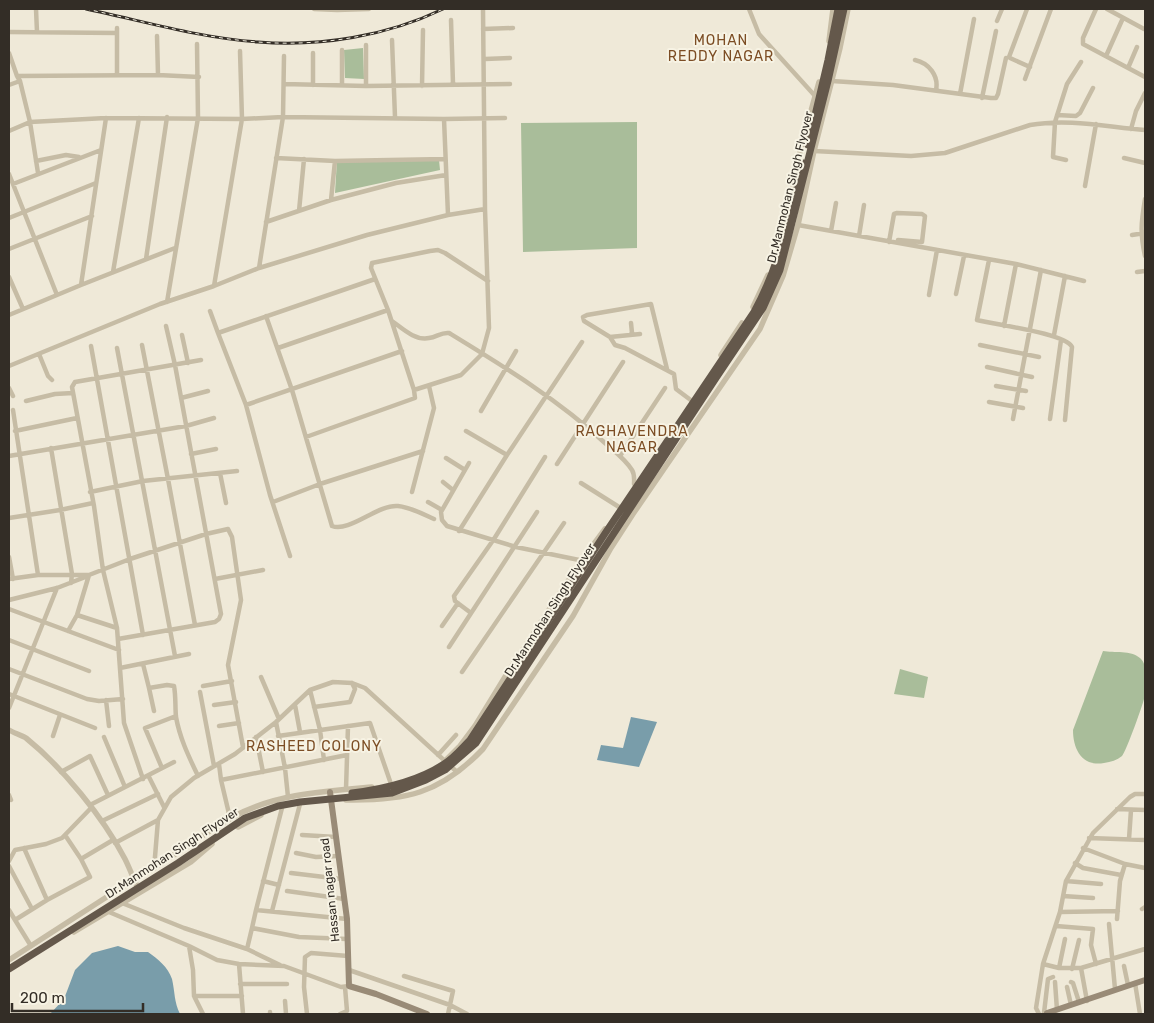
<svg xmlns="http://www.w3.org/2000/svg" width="1154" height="1023" viewBox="0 0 1154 1023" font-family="Rubik,sans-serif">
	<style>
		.green { fill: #a9bd9a }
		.water { fill: #799daa }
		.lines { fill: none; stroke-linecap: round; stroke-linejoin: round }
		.minor { stroke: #c6bca5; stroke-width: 4.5 }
		.tertiary { stroke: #c6bca5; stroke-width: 5.5 }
		.secondary { stroke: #998b77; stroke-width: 6 }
		.rail-casing { stroke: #332d26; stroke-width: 3 }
		.rail { stroke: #f7f3e4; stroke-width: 1; stroke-dasharray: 4; stroke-linecap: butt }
		.trunk-bridge { stroke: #64584b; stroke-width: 7 }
		.labels { text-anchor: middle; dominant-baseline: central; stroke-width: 4; stroke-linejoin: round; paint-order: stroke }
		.street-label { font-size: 12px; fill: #332d26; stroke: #f7f3e4 }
		.neighbourhood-label { font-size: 14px; letter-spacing: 1px; fill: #7c4d24; stroke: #f7f3e4 }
	</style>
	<rect width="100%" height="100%" fill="#efe9d8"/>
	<path class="green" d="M363 48 364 79 345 78 344 50Z
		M637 122V248L523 252 521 123Z
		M337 160H439L440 170 335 193Z
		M1103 651C1114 653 1131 650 1140 658 1148 664 1147 686 1145 695 1144 702 1126 752 1122 756 1117 760 1111 762 1104 763 1082 767 1073 749 1073 730Z
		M900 669 928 677 924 698 894 694Z"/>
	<path class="water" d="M631 717 657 722 639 767 597 760 601 745 623 748Z
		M118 946 135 952H148C158 959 168 967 172 979 175 992 174 1002 180 1014H50L64 999 75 970 92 953Z"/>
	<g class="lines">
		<path class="minor" d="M36 9 37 32
			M314 9 337 10 369 9
			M749 9 759 34 816 97
			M1027 9 1009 57 1010 58 1030 67
			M1096 9 1083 38V44L1145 77
			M1107 9 1144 29
			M451 20 453 84
			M997 21 1002 9
			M483 29 513 28
			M9 32 117 33
			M157 36 158 75
			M392 40 395 117
			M342 50V85
			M9 53 17 76 20 81 30 122 38 173
			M313 53V85
			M1106 56 1123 18
			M485 59 510 58
			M915 60C929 63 939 76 936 90
			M1128 68 1137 47
			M117 75V28
			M17 76 158 75 199 77
			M1025 79 1051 9
			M832 81 893 85 991 98H996L998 94 1006 58
			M284 84 366 86 510 84
			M9 85 20 81
			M366 86V45
			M422 86 423 30
			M960 94 974 19
			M982 98 996 31
			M1057 115 1076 116 1080 113 1093 88
			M444 119 448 215
			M1131 129 1136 111 1145 93
			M9 131 30 122 106 118 242 119 283 117 444 119 505 118
			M814 151 911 156 945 153 1030 125C1069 118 1107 127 1145 130
			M276 158 335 161 445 159
			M1124 158 1145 163
			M1066 160 1053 157 1055 122 1067 84 1081 62
			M36 161 66 155 79 157
			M9 174 57 295
			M13 184 101 150
			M1085 186 1096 124
			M1145 199C1141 223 1140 233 1145 256
			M331 200 335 161
			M299 211 304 159
			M9 218 96 183
			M266 222 331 200 396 183 446 175
			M798 225 1016 264 1084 281
			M831 231 836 203
			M1132 235 1145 233
			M859 236 864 205
			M889 242 894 214 897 213 922 214 925 216 922 242 898 240
			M9 249 92 216
			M146 259 167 117
			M989 260 977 320C996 325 1065 333 1072 347L1065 420
			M259 268 283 117 284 56
			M113 272 139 118
			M1137 272 1145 271
			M9 277 23 309
			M81 285 106 118
			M214 286 242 119 240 51
			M956 294 964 256
			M929 295 937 250
			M167 302 198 118 197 44
			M210 311 218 333
			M9 315 81 285 175 248
			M266 316 292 390 332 526C349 533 378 504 398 506 410 507 423 514 434 519
			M392 321C402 328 415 341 429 338 437 337 441 332 449 333 503 366 559 400 605 443 614 451 625 459 632 470 635 475 634 479 634 484L639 488
			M1004 326 1016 264
			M182 335 188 363
			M630 335 640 334
			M1054 335 1065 276
			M610 337 630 335 632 333 631 323
			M142 345 168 479 195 625
			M980 345 1039 357
			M91 346 143 635
			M117 348 175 656
			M278 348 388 310
			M39 354 48 376 52 380
			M9 366 160 304 214 286 259 268 367 235 448 215 485 209
			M987 367 1032 377
			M667 369 651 304 587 315 583 317 584 321 610 337 615 345 625 348 674 374 676 389 692 401
			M996 386 1026 391
			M9 388 13 396
			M414 390 461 375 482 354 489 328 485 209 483 9
			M181 398 208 391
			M26 401 55 394 73 393
			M989 402 1023 408
			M246 405 402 351
			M13 410 38 575
			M481 411 516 351
			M1013 419 1041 270
			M1050 419 1061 340
			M15 431 77 418
			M466 431 507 455 582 342
			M306 437 415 398 414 390 388 310 371 268 372 263 430 251 438 250 445 253 488 281
			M51 448 72 574 71 583
			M191 454 216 449
			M9 456 186 426 214 418
			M620 456 665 388
			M446 458 465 470
			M469 463 441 512 442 520 447 526 516 547 584 561
			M557 464 623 362
			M220 473 226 503
			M443 482 453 490
			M581 483 619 507
			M90 492 143 481 237 471
			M412 492 434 408 429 386
			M273 502 320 484 423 451
			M428 502 442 510
			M9 518 60 510 93 503
			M459 531 507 455
			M290 556 270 495 246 405 218 333 375 279
			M9 557 13 579
			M9 579 38 575H89L130 559 206 534 228 529 232 537 241 600 228 665 243 747
			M215 579 263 570
			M9 600 57 588 88 576
			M9 609 119 650
			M471 613 455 601 454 596 494 539 545 457
			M77 615 117 628
			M442 626 458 603
			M68 631 77 615 89 575
			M118 639 215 622 219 619 221 614 175 365 166 326
			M9 640 89 671
			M449 647 537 512
			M143 664 149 688 167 685 174 686C176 697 175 707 176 717 180 739 189 757 198 776
			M120 668 189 654
			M9 669 87 699 99 701 123 699
			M462 672 564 523
			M261 677 279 719
			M203 686 232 681
			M149 688 154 711
			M310 690 320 730 324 760
			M200 692 214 766
			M9 694 95 728
			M106 700 109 726
			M214 705 236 702
			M295 705 300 732
			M314 707 350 702 355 689 352 683
			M9 708 57 588
			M276 722 285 768 288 797
			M219 726 239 723
			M53 736 60 715
			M278 736 370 723 391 784
			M104 737 125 787
			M256 737 263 772
			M438 755 456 735
			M219 764 221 780 347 755
			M162 768 145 728 176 716
			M61 772 90 756 108 795
			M149 777 164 807
			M143 779 124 723 117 628 103 570 94 506 72 387 75 382 201 360
			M221 780 230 818
			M346 789 348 726
			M9 795 11 800
			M90 805 174 762
			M1117 809 1145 810
			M102 821 158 794
			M302 835 336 837
			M1089 838 1145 840
			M1129 839 1131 810
			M115 843 158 820
			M24 848 47 900
			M1083 848 1125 864 1120 881 1117 919
			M296 853 316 857 338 856
			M81 859 113 840
			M9 861 15 850 46 844 62 838 91 808
			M1075 863 1083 868 1121 875
			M1125 864 1145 868
			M9 866 32 909
			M154 869 158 820 171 797 194 778 235 754 276 722 310 690 333 682 352 683 365 688 457 772
			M291 873 341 879
			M263 881 279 885
			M1066 881 1101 884
			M287 891 344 899
			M1063 896 1093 898
			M122 903 184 928 247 949
			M1142 909 1145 907
			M9 910 15 920 47 900 90 877 81 859 65 835
			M256 910 282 808
			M272 911 300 804
			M109 912 189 946 217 960 239 964 284 966 341 987 349 986
			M1060 912 1118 911
			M347 919 256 910 252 928 299 937 347 939
			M15 920 31 946
			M1109 924 1115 989
			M1056 926 1093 929 1091 945 1096 964
			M252 928 247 949 280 965
			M189 946 193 970 194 996 203 1014
			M239 964 243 1014
			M1043 964 1059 968H1081L1145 949
			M1124 966 1128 985
			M1059 968 1065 939
			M1081 968 1087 1001
			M1072 969 1079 940
			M349 970 450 1005 467 1014
			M404 976 453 991 448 1014
			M1055 982 1057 1010
			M1071 982 1073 983 1079 1002
			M1135 983 1140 1014
			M240 984H287
			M1067 987 1071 1005
			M194 996H242
			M285 1001 286 1014
			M270 1012V1014
			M1044 1013 1048 979 1053 977
			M307 1014 304 987 305 957 311 953 348 956
			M340 1014 347 1011 345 987
			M1039 1014 1036 1008 1043 964 1060 912 1066 881 1093 833 1130 797 1135 794H1145"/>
		<path class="tertiary" d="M829 41 833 9
			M788 214 801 147 819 82
			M753 307 768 275
			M721 355 742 323
			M9 730C14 733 21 735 26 738 63 768 103 817 125 859 130 869 134 880 139 891
			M446 760 460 746 475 726 508 672 582 560 605 529
			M346 800C405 801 440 794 483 749L573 616 611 548 633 514 760 329 783 276 798 225 814 151 840 48 848 9
			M238 827 261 815
			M74 932 191 862 212 844
			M9 960 133 880C167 862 197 837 231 818 273 794 325 791 372 787"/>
		<path class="secondary" d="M330 792 347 919 349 986 376 994 427 1014
			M1047 1013 1145 980"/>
		<defs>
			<path id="rail" d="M86 9C143 21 200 38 258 42 320 47 387 36 443 9"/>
		</defs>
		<use href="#rail" class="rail-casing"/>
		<use href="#rail" class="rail"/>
		<path class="trunk-bridge" d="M808 145 828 60 838 9
			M352 793C384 789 417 782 444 764 454 758 462 748 470 740L606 532 754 312C780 265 790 214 803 163
			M9 969 178 863 245 818 278 806 300 802 392 793 426 780 445 770 476 743 716 378 763 308 780 270 828 81 844 9"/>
	</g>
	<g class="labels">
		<g class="street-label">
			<text transform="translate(790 187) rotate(-76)">Dr.Manmohan Singh Flyover</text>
			<text transform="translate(550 610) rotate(-57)">Dr.Manmohan Singh Flyover</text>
			<text transform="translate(172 853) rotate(-33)">Dr.Manmohan Singh Flyover</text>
			<text transform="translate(330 890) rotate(-96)">Hassan nagar road</text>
		</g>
		<g class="neighbourhood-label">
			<text x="721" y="40">MOHAN<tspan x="721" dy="16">REDDY NAGAR</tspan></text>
			<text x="632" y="431">RAGHAVENDRA<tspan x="632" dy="16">NAGAR</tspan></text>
			<text x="314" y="746">RASHEED COLONY</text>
		</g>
	</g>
	<rect width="1154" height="1023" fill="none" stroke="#332d26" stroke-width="20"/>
	<path d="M12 1003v8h131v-8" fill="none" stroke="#332d26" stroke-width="2.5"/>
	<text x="20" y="1003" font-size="15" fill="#332d26" stroke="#f7f3e4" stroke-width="4" paint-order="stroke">200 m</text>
</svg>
